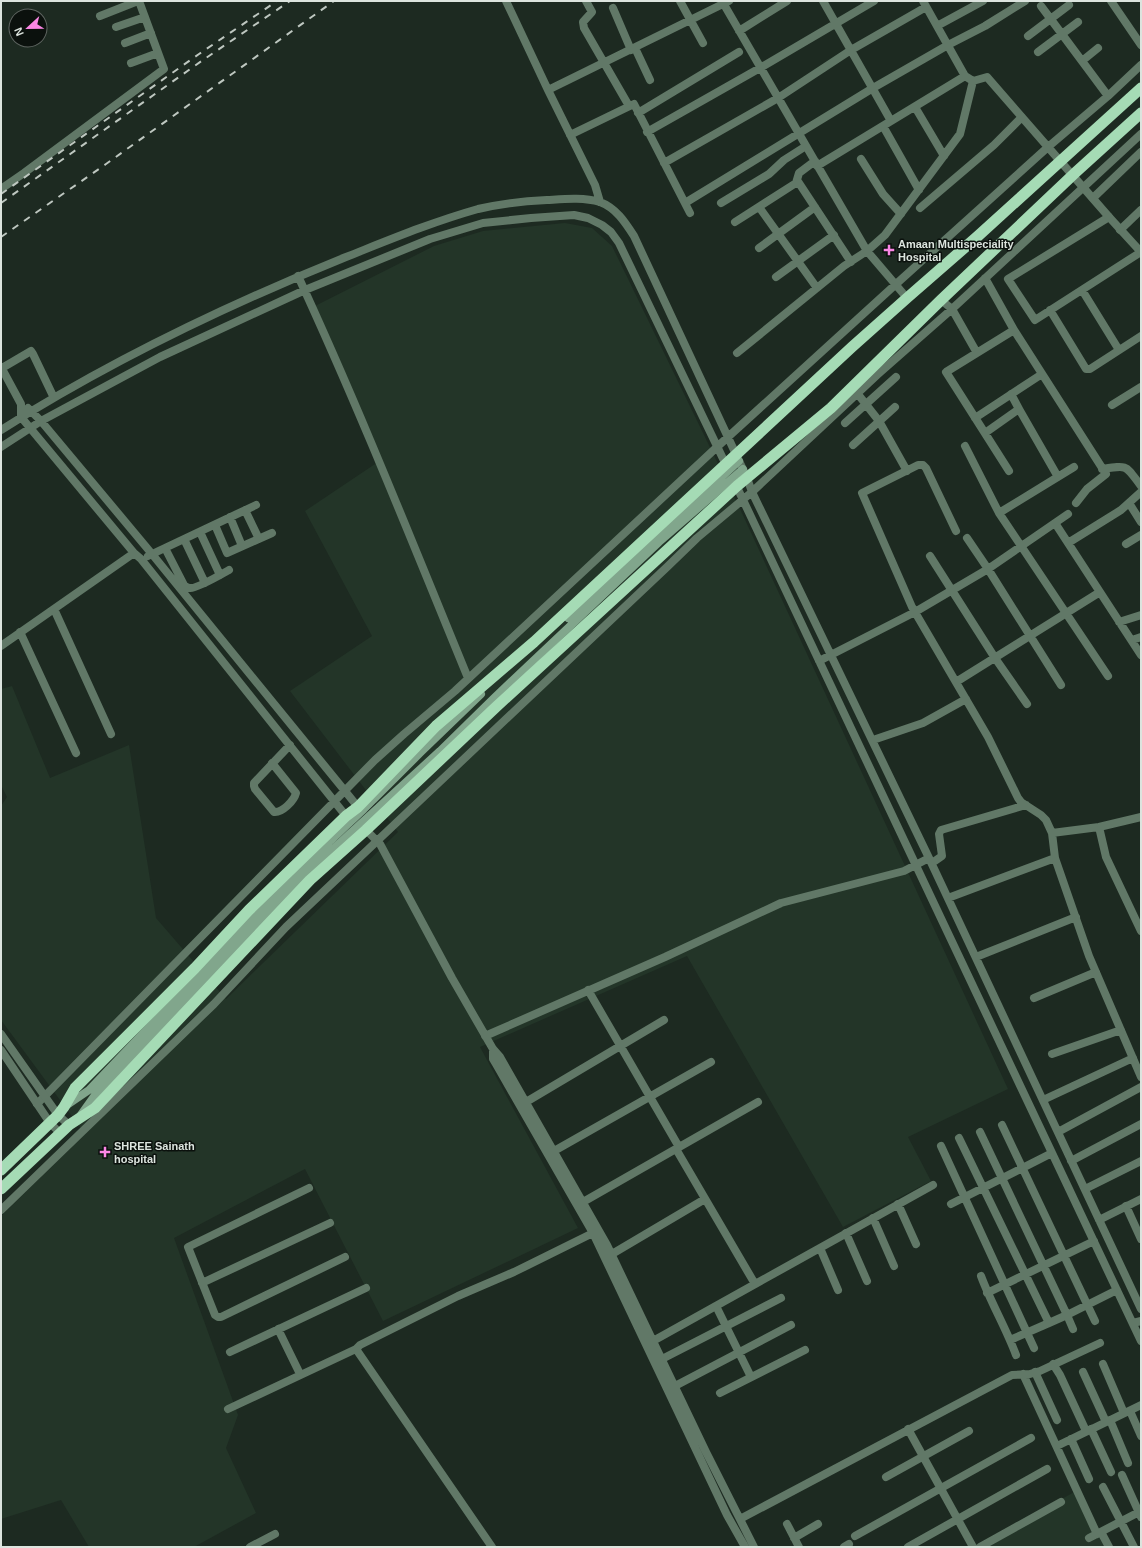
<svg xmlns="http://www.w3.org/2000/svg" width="1142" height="1548" viewBox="0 0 1142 1548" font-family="Arial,sans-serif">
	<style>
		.built { fill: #233528 }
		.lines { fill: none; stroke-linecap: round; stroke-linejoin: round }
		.minor { stroke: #617867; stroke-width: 8 }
		.tertiary { stroke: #617867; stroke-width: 8 }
		.secondary { stroke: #81a68c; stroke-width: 8 }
		.trunk { stroke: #a5dbb5; stroke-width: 11 }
		.rail { stroke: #bec7c0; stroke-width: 2; stroke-dasharray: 7 7; stroke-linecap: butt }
		.poi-dot { fill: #fb87e5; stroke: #0b110d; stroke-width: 1.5 }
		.labels { text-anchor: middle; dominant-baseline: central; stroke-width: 3; stroke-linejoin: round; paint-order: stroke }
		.poi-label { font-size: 11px; font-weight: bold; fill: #dce4de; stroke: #0b110d; text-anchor: start }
	</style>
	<rect width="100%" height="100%" fill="#1d2a21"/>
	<path class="built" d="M565 223 592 228 612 246 741 511 1008 1089 908 1137 931 1181 843 1227 687 956 480 1047 578 1228 383 1321 305 1169 174 1238 238 1415 226 1448 256 1513 194 1547H89L61 1500 1 1519V1216L85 1134 1 1020V806L7 797 1 785V689L12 686 50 778 129 745 156 918 226 999 398 832 290 691 372 636 305 511 381 460 313 307 434 246 483 231Z
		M1078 1490 1108 1547H974Z"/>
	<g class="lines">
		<path class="minor" d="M506 1 548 90 595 185 600 202
			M586 1 592 12 583 22 584 28 629 106
			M680 1 703 43
			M722 1 867 251 907 298
			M823 1 891 121
			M923 1 965 76 973 81 987 77 1061 162
			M1111 1 1141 45
			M1041 6 1108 96
			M613 8 631 50
			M100 16 138 1
			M937 26 983 1
			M116 27 145 17
			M739 31 787 1
			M1028 36 1069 5
			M125 43 151 33
			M635 48 650 80
			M1038 52 1078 22
			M1082 61 1098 48
			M131 63 158 53
			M548 90 729 1
			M915 107 944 156
			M638 113 739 52
			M883 126 919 190
			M647 132 760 68 874 1
			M570 135 634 104 690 213
			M861 159 883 194 901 214
			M664 163 778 98 851 50 926 7
			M817 166 965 76
			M797 180 851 262
			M1 189 24 173 164 69 139 1
			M1093 198 1141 152
			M685 203 873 88 948 45 985 26 1025 1
			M721 203 769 174 784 160 806 146
			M759 207 817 288
			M920 208 994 145 1022 117
			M1109 217 1008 279 1035 320 1141 252
			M735 222 796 183 799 173 815 161
			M1120 230 1141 210
			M759 248 815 207
			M298 276C359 408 413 544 468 678
			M776 277 834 235
			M985 278 1014 330
			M1082 290 1119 350
			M941 300 952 309 977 353
			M1050 310 1086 369H1090L1141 336
			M737 353 844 266 867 251 885 235 960 134 973 81
			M1 367 21 404V417L134 553 141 559 346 816
			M2 368 31 351 33 354 54 398
			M857 393 879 421 907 471
			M1011 394 1019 409
			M1112 405 1141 387
			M28 408 41 421 152 554 358 807
			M975 418 1042 374
			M845 423 896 377
			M1 430C110 361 227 305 346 257 389 240 432 222 478 209 500 204 524 201 547 200 564 199 583 197 600 202 616 208 625 222 634 236L747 478 752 492 929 858 1141 1309
			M985 433 1019 409 1058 477
			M853 445 895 407
			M965 446 999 513 1108 676
			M1 447 41 421 160 357 305 290 430 239 483 223 531 218 574 215 588 218 602 225 611 232 619 243 728 469
			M1102 469C1129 465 1125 465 1141 486
			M1009 471 946 372 1014 330 1106 474 1087 489 1076 503
			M735 483 1141 1341
			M1129 503 1141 522
			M245 510 259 539
			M999 513 1074 467
			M230 517 242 546
			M1055 523 1141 655
			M215 525 227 553 272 533
			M956 531 926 468 923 465H918L862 493 912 607 988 737 1018 798 1021 802 1041 815 1046 820 1052 833 1055 858 1089 956 1141 1077
			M200 532 220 575
			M967 538 988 569 1061 685
			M184 539 205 583
			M1068 543 1121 510 1141 492
			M1126 544 1141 535
			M165 548 184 585C186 587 187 588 190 588 196 589 222 574 229 570
			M148 556 256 505
			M930 556 995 658 1027 704
			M54 609 111 734
			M1119 622 1141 615
			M20 632 76 753
			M1132 640 1141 637
			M1 646 134 553
			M819 661 915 612 988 569 1068 514
			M956 682 1100 592
			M873 740 923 723 966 699
			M272 763 296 793C294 801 282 813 274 812L255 789 254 786V783L290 745
			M1099 827 1106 857 1141 931
			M366 830 380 844 452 978 493 1049 500 1057 607 1245 706 1452 754 1547
			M1052 833 1099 827 1141 817
			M932 863 942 856 939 834 941 830 1026 805
			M948 898 1055 858
			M976 957 1076 917
			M588 990 679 1147
			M1034 998 1096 972
			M485 1036 665 957 781 903 904 871 929 858
			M493 1049V1059L496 1064 593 1233 727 1515 745 1547
			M1052 1054 1121 1030
			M1043 1100 1133 1058
			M526 1102 664 1020
			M37 1104 375 760 404 734 455 691 717 447 895 285 1048 147 1108 96 1141 65
			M1002 1125 1095 1321
			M980 1132 1067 1315 1117 1290
			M1058 1132 1141 1087
			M959 1138 1049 1323 1010 1340
			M941 1146 1034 1348
			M676 1149 755 1284
			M554 1151 711 1062
			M1071 1161 1141 1124
			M309 1188 188 1247 215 1315 218 1317H221L345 1257
			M1085 1189 1141 1161
			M583 1202 758 1102
			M898 1204 916 1244
			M951 1204 1052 1153
			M1126 1206 1141 1239
			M1 1210 214 1004 286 927 667 567 697 538 752 492 877 375 952 309 1141 134
			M873 1218 894 1266
			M1099 1220 1141 1199
			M846 1233 867 1281
			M820 1248 838 1290
			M612 1254 705 1199
			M981 1276C991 1303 1006 1328 1016 1355
			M202 1283 330 1223
			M987 1293 1094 1241
			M716 1306 751 1377
			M1049 1323 1067 1315 1073 1329
			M1133 1323 1141 1321
			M278 1329 300 1374
			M653 1341 933 1185
			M230 1352 366 1288
			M662 1359 781 1298
			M1053 1364 1060 1375 1086 1431
			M1103 1364 1124 1413
			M1035 1372 1057 1420
			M1083 1372 1106 1422
			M1023 1374 1097 1534
			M675 1386 791 1325
			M720 1393 805 1350
			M228 1409 356 1349
			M1130 1411 1141 1436
			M1110 1420 1128 1463
			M908 1429 973 1547
			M1091 1429 1111 1472
			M1071 1439 1089 1479
			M1057 1446 1141 1405
			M1122 1475 1141 1517
			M886 1477 969 1431
			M1103 1487 1134 1547
			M740 1519 1012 1375 1030 1374 1040 1371 1100 1343
			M787 1524 799 1547
			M1101 1532 1109 1547
			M855 1536 1031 1438
			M794 1538 818 1524
			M1089 1538 1141 1511
			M250 1547 275 1534
			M492 1547 356 1349 360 1345 458 1296 514 1272 597 1231
			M844 1547 849 1544
			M908 1547 1047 1469
			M980 1547 1061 1502"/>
		<path class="tertiary" d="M1061 162 1109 217 1141 252
			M1 1034 58 1115 69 1125
			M1 1050 50 1123 60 1133"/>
		<path class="secondary" d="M568 618 739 461
			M67 1105 89 1090 301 868 364 809 421 752 481 694
			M80 1116 95 1095 307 873 440 751 494 698 659 542 743 469"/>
		<path class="trunk" d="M1 1170 58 1115 64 1107 75 1088 195 968 249 910 346 816 358 807 436 726 534 642 852 347 907 298 978 236 1141 88
			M1 1189 69 1125 95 1108 310 880 366 830 496 707 737 486 831 408 941 300 1076 172 1141 113"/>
		<path class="rail" d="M1 194 199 54 277 1
			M1 203 203 60 290 1
			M1 237 106 164 334 1"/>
	</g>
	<g class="poi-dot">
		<path d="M887 244h4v4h4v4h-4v4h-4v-4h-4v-4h4z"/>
		<path d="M103 1146h4v4h4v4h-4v4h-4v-4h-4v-4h4z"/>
	</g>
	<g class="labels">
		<g class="poi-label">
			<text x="898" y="244">Amaan Multispeciality<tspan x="898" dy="13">Hospital</tspan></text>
			<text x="114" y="1146">SHREE Sainath<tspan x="114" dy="13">hospital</tspan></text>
		</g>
	</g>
	<rect width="1142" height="1548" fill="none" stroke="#dce4de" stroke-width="4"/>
	<g transform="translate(28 28) rotate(248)"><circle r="19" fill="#0b110d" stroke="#5f6561"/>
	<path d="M0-3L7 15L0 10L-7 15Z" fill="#fb87e5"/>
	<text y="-6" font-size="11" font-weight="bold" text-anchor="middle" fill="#dce4de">N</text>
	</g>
</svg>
